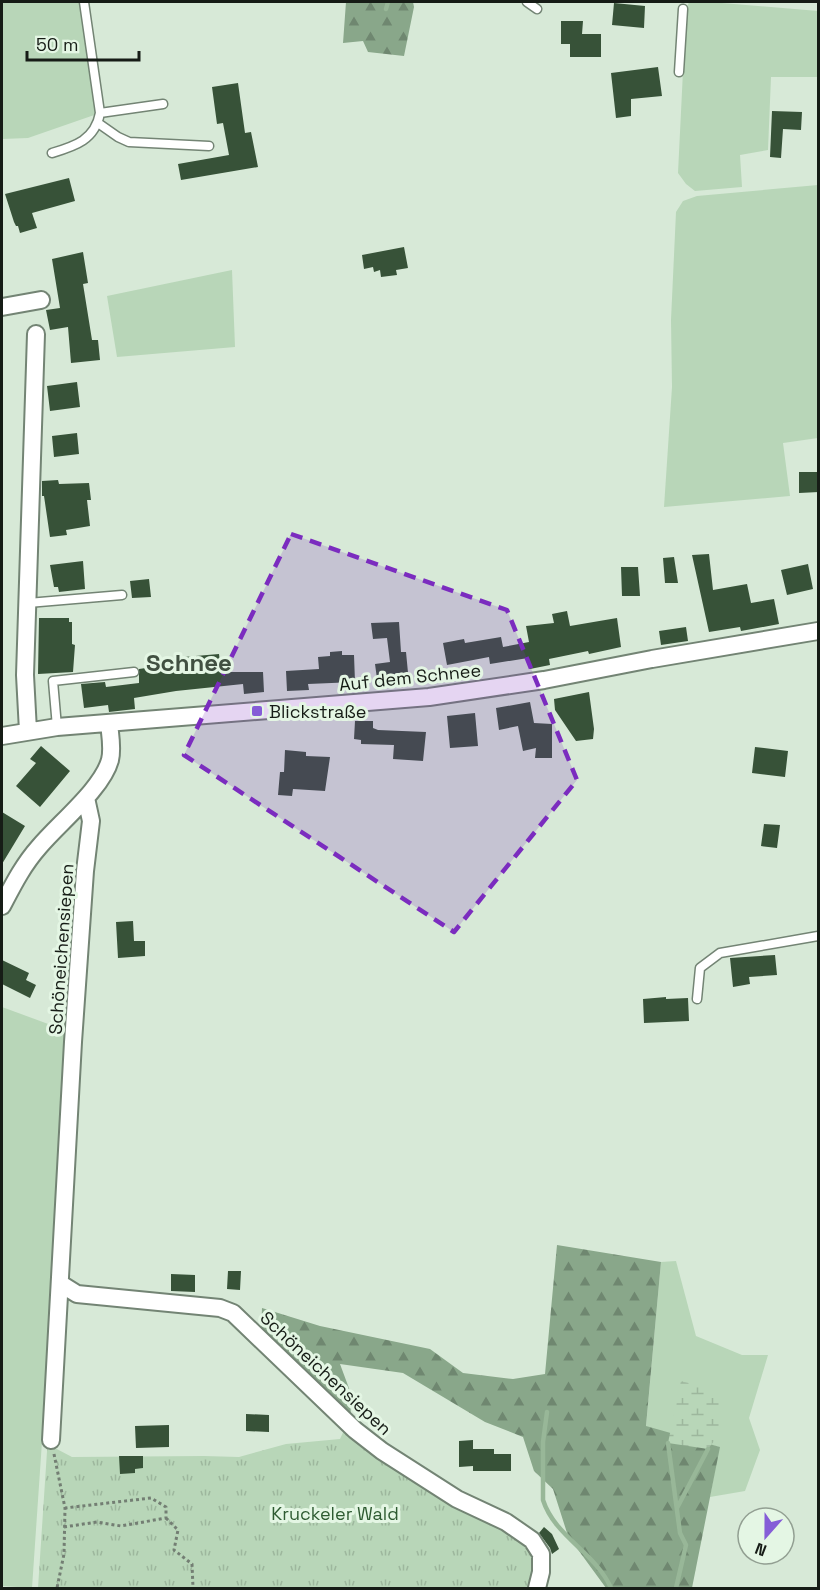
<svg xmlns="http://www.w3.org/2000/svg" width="820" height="1590" viewBox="0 0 820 1590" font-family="'Space Grotesk',sans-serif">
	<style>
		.green { fill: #b8d6b8 }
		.forest { fill: url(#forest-firs) }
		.wetland { fill: url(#wetland-marsh) }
		.park { fill: url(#park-tufts) }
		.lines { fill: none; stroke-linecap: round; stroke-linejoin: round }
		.stream { stroke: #98b798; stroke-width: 4.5 }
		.building { fill: #375238 }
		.lane-casing { stroke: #738474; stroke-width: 11 }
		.street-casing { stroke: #738474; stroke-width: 20 }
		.path { stroke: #737e73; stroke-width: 3; stroke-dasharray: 3 3; stroke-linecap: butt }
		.lane { stroke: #fff; stroke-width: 8 }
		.street { stroke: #fff; stroke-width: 16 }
		.marked { fill: #7b2cbf; fill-opacity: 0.2; stroke: #7b2cbf; stroke-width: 4.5; stroke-dasharray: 12 8; stroke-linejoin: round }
		.poi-dot { fill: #855dd7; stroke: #e4f6e4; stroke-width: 2 }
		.labels { text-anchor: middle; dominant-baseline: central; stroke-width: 6; stroke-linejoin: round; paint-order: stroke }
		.street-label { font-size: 18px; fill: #161c16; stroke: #e4f6e4 }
		.poi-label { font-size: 18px; fill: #161c16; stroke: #e4f6e4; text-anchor: start }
		.park-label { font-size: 18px; fill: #2e5b31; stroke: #e4f6e4 }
		.district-label { font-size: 24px; font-weight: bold; fill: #415041; stroke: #e4f6e4 }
	</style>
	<defs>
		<pattern id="forest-firs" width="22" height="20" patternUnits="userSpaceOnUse" patternTransform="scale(1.5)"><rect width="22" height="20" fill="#89a78a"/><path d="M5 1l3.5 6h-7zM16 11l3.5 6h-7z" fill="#6f8770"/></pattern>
		<pattern id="wetland-marsh" width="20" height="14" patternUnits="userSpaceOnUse" patternTransform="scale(1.5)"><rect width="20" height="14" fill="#b8d6b8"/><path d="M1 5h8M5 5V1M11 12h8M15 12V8" fill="none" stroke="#9db79d"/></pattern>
		<pattern id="park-tufts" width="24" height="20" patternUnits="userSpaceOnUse" patternTransform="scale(1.5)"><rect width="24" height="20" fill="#b8d6b8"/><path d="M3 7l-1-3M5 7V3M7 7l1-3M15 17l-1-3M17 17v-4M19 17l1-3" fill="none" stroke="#9db79d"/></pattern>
	</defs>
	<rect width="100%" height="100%" fill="#d7e9d7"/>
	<path class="green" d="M2 2H84L100 113 28 138 2 139Z
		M689 2H710L818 11V77H771L768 150 740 155 742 187 695 191 686 184 678 173 686 10Z
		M818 185V438L783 443 790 496 664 507 672 387 671 320 676 212 683 201 697 196Z
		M232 270 235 347 117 357 107 296Z
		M2 1007 70 1032 32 1588 2 1586Z
		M676 1261 696 1336 742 1355H768L749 1418 760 1450 745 1491 710 1497 719 1447 646 1427 661 1262Z"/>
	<path class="forest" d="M346 2H413L414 7 404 56 368 52 363 41 343 43Z
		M557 1245 661 1262 646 1426 720 1447 692 1588H606L568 1536 553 1489 534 1471 523 1437 485 1422 403 1373 340 1364 350 1391 351 1419 296 1368 261 1329 262 1308 320 1326 430 1349 463 1373 513 1379 545 1374Z"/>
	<path class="wetland" d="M681 1381 719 1391 721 1432 708 1449 668 1443Z"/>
	<path class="park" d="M346 1426 491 1519 535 1552 531 1588H38L48 1436 53 1447 72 1457 204 1456 239 1457 286 1444 340 1439Z"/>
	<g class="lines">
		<path class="stream" d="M386 9 388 2
			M547 1412 543 1442V1500C555 1537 595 1552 611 1588
			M668 1443 680 1533 686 1545 676 1588
			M677 1508 708 1449"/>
	</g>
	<path class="building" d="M614 3 645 6 644 28 612 25Z
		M561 21H583L582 34H601V57H570V44H561Z
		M658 67 662 96 631 99V116L616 118 611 73Z
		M238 83 245 133 251 132 258 167 181 180 178 164 229 155 223 123 217 124 212 87Z
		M772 111 802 112 801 130 783 129 781 158 770 157Z
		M69 178 75 201 32 213 37 228 20 233 18 226H16L14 222 5 194Z
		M404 247 408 268 396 270 397 275 381 277 380 270 374 272 373 267 364 269 362 255Z
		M83 252 88 283 83 284 92 340H98L100 360 71 363 68 327 50 330 46 310 60 308 52 259Z
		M77 382 80 407 50 411 47 386Z
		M77 433 79 454 54 457 52 436Z
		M799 472H819V492L799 493Z
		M58 480 59 484 89 483 91 500H87L90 526 66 530 67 535 50 537 44 496H42V481Z
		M709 554 713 590 747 584 751 603 774 599 779 624 741 631 740 627 709 632 692 555Z
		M674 557 678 583H665L663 558Z
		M83 561 85 589 59 592 58 587H54L50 565Z
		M808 564 813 589 787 595 781 570Z
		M621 567H638L640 596H622Z
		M149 579 151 597 132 598 130 581Z
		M567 611 570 626 617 618 621 647 589 654 588 651 549 659 550 665 530 669 528 658 490 664 489 657 447 665 443 643 464 639 465 643 501 637 503 647 529 642 526 626 554 623 552 614Z
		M39 618H69V622H72V644L75 645 73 672 38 674Z
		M399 622 401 652H406L409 683 378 686 375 664 390 662 387 638 373 639 371 623Z
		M686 627 688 641 661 645 659 631Z
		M342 651V655H354L355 682 308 684 309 690 287 691 286 671 319 669 318 657 330 656V652Z
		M219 654 221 672H263L264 692 244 694 243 684 176 691 134 698 135 709 109 712 108 705 84 708 81 684 105 682 106 687 139 683V669L173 664 172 658Z
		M589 692 594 729 593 739 576 741 555 710 554 699Z
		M530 702 534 723 552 724V758H535L536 748 523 751 518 726 499 730 496 708Z
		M475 713 478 746 450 748 447 716Z
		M355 721H373V728L378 730 426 732 423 761 393 759 394 745 361 744V740L354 739Z
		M41 746 70 771 40 807 16 786 36 763 30 759Z
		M755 747 788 751 785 777 752 773Z
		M285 750 306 752V756L330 757 325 791 293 789 292 796 278 795 280 772H284Z
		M2 812 25 826 2 864Z
		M764 824 780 825 777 848 761 846Z
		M133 921 134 941H145V956L118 958 116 922Z
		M775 955 777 975 749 977 750 984 733 987 730 958Z
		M2 960 29 973 26 980 36 985 30 998 2 984Z
		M666 997V999L688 998 689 1021 644 1023 643 999Z
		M228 1271H241L240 1290 227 1289Z
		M171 1274 195 1275V1292L171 1291Z
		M246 1414 269 1415V1432L246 1431Z
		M169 1425V1447L136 1448 135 1426Z
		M473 1440V1449H494V1454H511V1471H473V1466L459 1467V1441Z
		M119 1456H143V1468L135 1469V1473L120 1474Z
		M544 1527 552 1534 559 1549 552 1554 550 1548 539 1533Z"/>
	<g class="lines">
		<defs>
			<path id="lane" d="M527 2 537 9
				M679 72 683 9
				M100 113 163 104
				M98 123 118 137 129 142 209 146
				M52 153C75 146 95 140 100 113L84 2
				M28 603 122 595
				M57 727 53 681 134 672
				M697 999 700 968 720 953 818 936"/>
			<path id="street" d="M2 307 41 300
				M28 731 25 675 36 334
				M2 736 57 727 429 697 544 680 652 659 818 631
				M2 906C13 885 23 865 39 847 59 823 102 789 110 760 113 748 110 735 109 723
				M61 1284 77 1294 220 1308 233 1313 355 1430 382 1451 457 1499 506 1522 532 1540 541 1554V1572L537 1588
				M51 1440 73 1042 85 871 91 821 86 798"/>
		</defs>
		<use href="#lane" class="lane-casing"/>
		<use href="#street" class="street-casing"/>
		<path class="path" d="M54 1454 65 1508 64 1554 57 1588
			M166 1518 178 1530 174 1550 192 1564 193 1588
			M64 1527 97 1522 121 1526 166 1518V1507L151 1498 65 1508"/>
		<use href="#lane" class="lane"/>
		<use href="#street" class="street"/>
	</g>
	<path class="marked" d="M291 534 507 610 577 780 454 932 184 755Z"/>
	<rect class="poi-dot" x="251" y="705" width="12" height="12" rx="3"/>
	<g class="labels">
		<g class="street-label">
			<text transform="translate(410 677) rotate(-6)">Auf dem Schnee</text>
			<text transform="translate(61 949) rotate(-86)">Schöneichensiepen</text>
			<text transform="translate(326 1373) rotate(43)">Schöneichensiepen</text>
		</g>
		<g class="poi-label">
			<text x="269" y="711">Blickstraße</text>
		</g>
		<g class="park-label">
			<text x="335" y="1513">Kruckeler Wald</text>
		</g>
		<g class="district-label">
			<text x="189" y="662">Schnee</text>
		</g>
	</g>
	<rect width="820" height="1590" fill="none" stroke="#161c16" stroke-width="6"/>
	<g transform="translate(766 1536) rotate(201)"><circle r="28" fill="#e4f6e4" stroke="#929f92" stroke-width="1.5"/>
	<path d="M0-4.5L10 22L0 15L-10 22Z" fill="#855dd7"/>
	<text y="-9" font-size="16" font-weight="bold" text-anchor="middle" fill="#161c16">N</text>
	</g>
	<path d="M27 51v9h112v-9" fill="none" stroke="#161c16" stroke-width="3"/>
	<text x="36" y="51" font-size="18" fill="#161c16" stroke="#e4f6e4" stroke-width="4.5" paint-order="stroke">50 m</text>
</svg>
